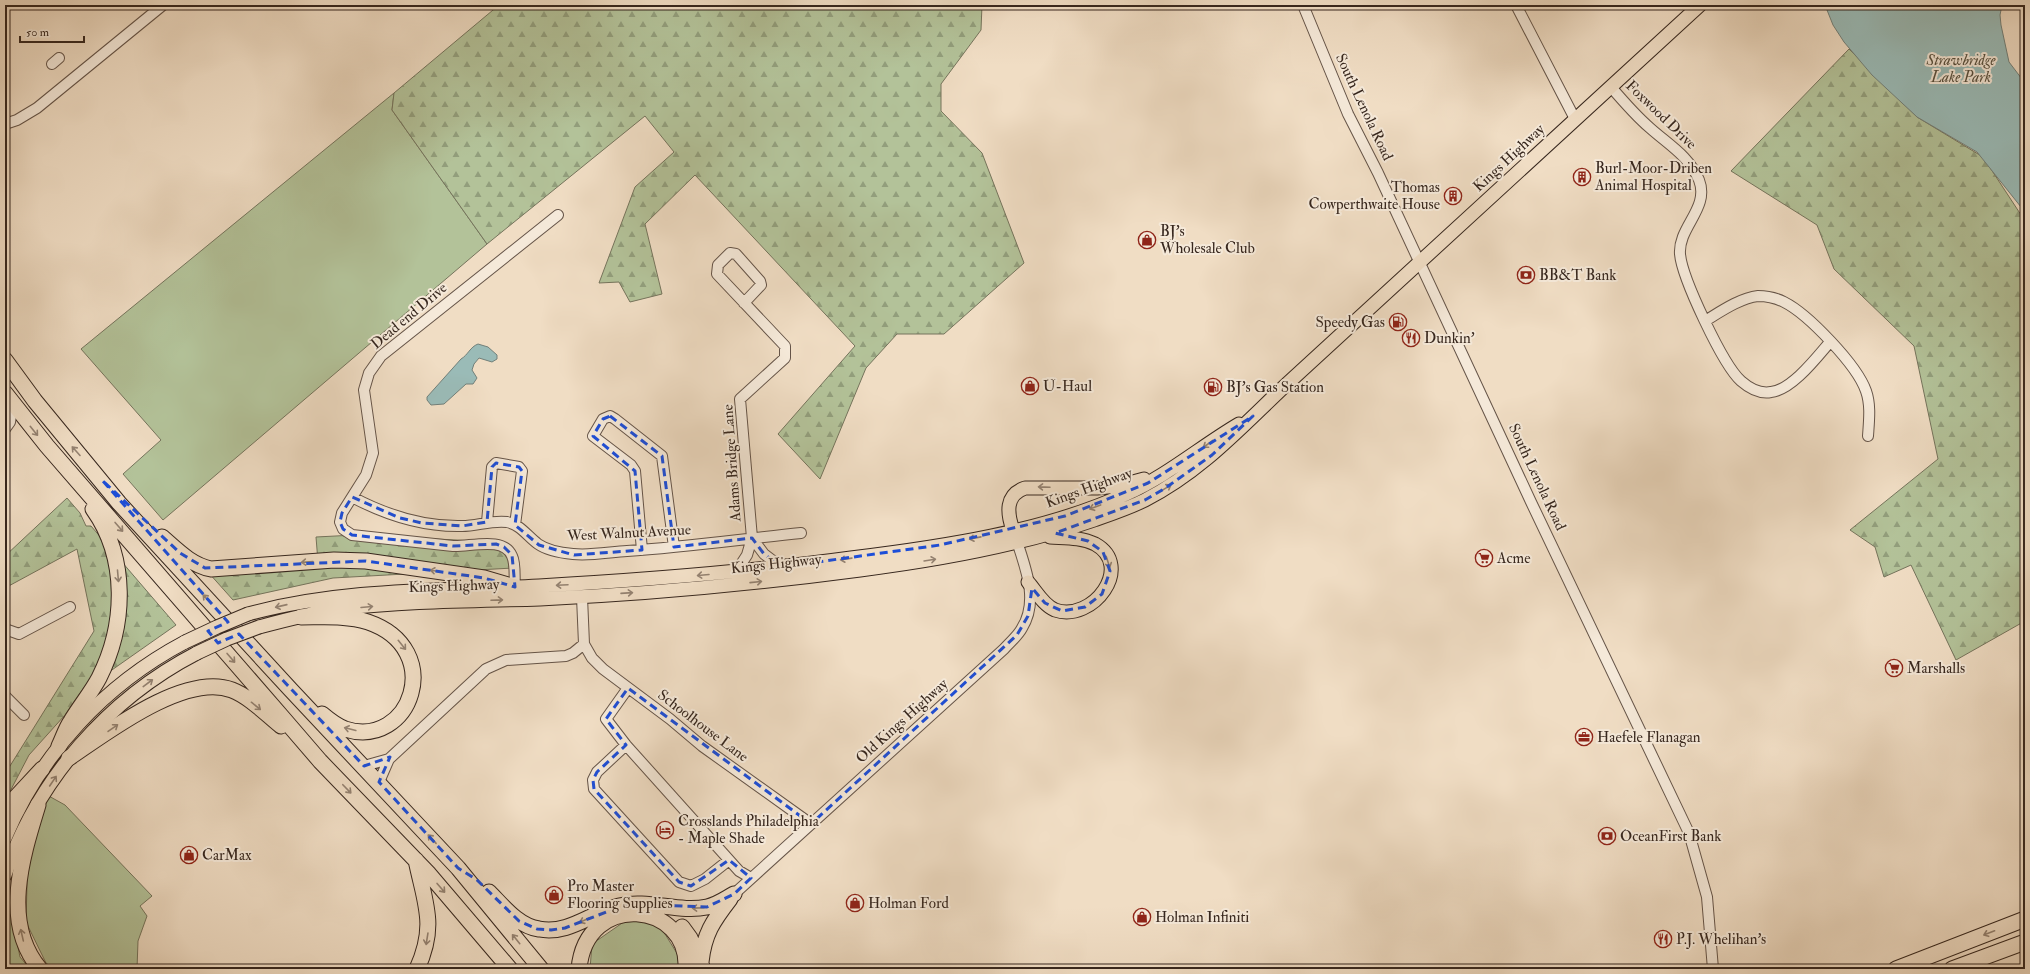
<svg xmlns="http://www.w3.org/2000/svg" width="2030" height="974" viewBox="0 0 2030 974" font-family="'IM FELL Double Pica',serif">
	<style>
		.green { fill: #b3c299; stroke: #75745c }
		.forest { fill: url(#forest-firs); stroke: #75745c }
		.water { fill: #9abbb7; stroke: #72807a }
		.lines { fill: none; stroke-linecap: round; stroke-linejoin: round }
		.minor-casing { stroke: #655448; stroke-width: 12 }
		.major-casing { stroke: #37271e; stroke-width: 15 }
		.highway-casing { stroke: #37271e; stroke-width: 17 }
		.minor { stroke: #f5e9d9; stroke-width: 10 }
		.major { stroke: #f0ddc4; stroke-width: 13 }
		.highway { stroke: #f0ddc4; stroke-width: 15 }
		.major-bridge-casing { stroke: #37271e; stroke-width: 15; stroke-linecap: butt }
		.major-bridge { stroke: #f0ddc4; stroke-width: 13 }
		.oneway { stroke: #948271 }
		.marked { fill: none; stroke: #1d4ed8; stroke-width: 3; stroke-dasharray: 8 5; stroke-linejoin: round }
		.labels { text-anchor: middle; dominant-baseline: central; stroke-width: 4; stroke-linejoin: round; paint-order: stroke }
		.park-label { font-size: 15px; font-style: italic; fill: #564e3d; stroke: #f5e9d9 }
		.street-label { font-size: 15px; fill: #37271e; stroke: #f5e9d9 }
		.poi-label { font-size: 15px; fill: #37271e; stroke: #f5e9d9; text-anchor: start }
	</style>
	<defs>
		<pattern id="forest-firs" width="22" height="20" patternUnits="userSpaceOnUse"><rect width="22" height="20" fill="#b3c299"/><path d="M5 1l3.5 6h-7zM16 11l3.5 6h-7z" fill="#929e7c"/></pattern>
	</defs>
	<rect width="100%" height="100%" fill="#f0ddc4"/>
	<filter id="stains"><feTurbulence type="fractalNoise" baseFrequency=".005" numOctaves="4"/><feColorMatrix values="0 0 0 0 .2 0 0 0 0 .09 0 0 0 0 .02 0 0 0 .5 -.17"/></filter>
	<radialGradient id="worn" r=".72"><stop offset=".6" stop-color="#630" stop-opacity="0"/><stop offset="1" stop-color="#630" stop-opacity=".3"/></radialGradient>
	<path class="green" d="M394 93 392 110 487 244 163 520 123 474 161 440 81 349Z
		M47 795 65 805 152 896 140 906 147 916 138 941 137 969H55L46 963 26 922 28 848Z
		M10 906 20 957 30 969H5Z
		M628 919 660 926 683 963 681 969H590L592 944Z"/>
	<path class="forest" d="M499 5H982L981 30 941 84V111L982 153 1024 263 944 334H897L866 368 820 479 778 434 855 346 695 175 645 224 662 294 630 302 619 282 599 283 635 187 674 152 645 116 487 244 392 110 394 93Z
		M1849 49 1917 117 1983 157 2025 221V621L1956 660 1911 565 1884 577 1875 547 1850 530 1938 459 1914 346 1834 269 1817 225 1731 171Z
		M67 498 80 513 86 526H91L176 625 109 672 96 670 65 715 29 755 5 801V774L94 631 77 549 5 588V556Z
		M355 535 497 542 512 557 513 568 333 578 233 600 208 572 318 562 316 537Z"/>
	<path class="water" d="M1825 5H2002L2000 15 2001 25 2009 62 2025 83V212L1977 152 1917 117 1872 75 1844 42 1833 25Z
		M478 344 488 347 497 355V359L492 362 479 358 474 364 472 370 477 378 473 384H466L444 404 431 405 427 400V397L461 359C468 355 470 347 478 344Z"/>
	<g class="lines">
		<defs>
			<path id="minor" d="M1303 5 1348 114 1378 173 1531 502 1689 833 1707 897 1713 969
				M1516 5 1575 119
				M52 64 59 58
				M1611 87C1623 101 1636 116 1650 128 1669 145 1689 156 1699 180 1710 208 1678 227 1680 254 1682 278 1723 365 1741 381 1749 388 1760 394 1771 392 1792 390 1817 357 1830 342
				M5 124 17 120 37 108 163 5
				M1705 321C1720 312 1740 298 1758 296 1767 296 1776 298 1784 302 1808 314 1857 365 1866 391 1871 405 1869 421 1868 436
				M5 429 10 422 13 404
				M352 497C386 515 423 527 462 526 477 526 491 520 507 522 521 525 527 536 538 544 548 551 562 553 573 554 590 556 610 552 627 551 685 547 743 539 801 533
				M487 522 492 467 496 463 519 467 522 471 515 525
				M752 538 764 554 781 567
				M642 550 635 471 631 465 593 436 603 419 610 416 615 419 662 456 674 547
				M736 572 747 555 752 538 740 399 785 358V346L717 274 718 265 730 253 736 254 760 281 761 285 744 303
				M515 587C514 578 516 564 512 556 504 536 470 547 453 546L352 535 343 529 340 522 342 513 366 475 373 453 364 390 369 373 381 356 558 215
				M5 629 19 634 70 607
				M584 644 592 658 603 669 670 719 702 746 811 824
				M628 688 606 719 626 745 739 871 751 878
				M5 696 24 715
				M626 745 597 772 593 780 594 789 679 882 691 886 705 879 729 860
				M364 766 389 759
				M379 782 389 759 486 669 506 660 566 656 573 653 584 644 582 597
				M734 894 1004 649C1010 642 1018 636 1022 628 1040 599 1024 565 1015 535"/>
			<path id="major" d="M1013 530C1007 513 1005 495 1025 488H1097L1118 486 1144 479
				M1028 582C1036 591 1043 605 1055 610 1093 623 1135 566 1095 544 1081 537 1064 538 1050 537
				M248 614C343 588 442 591 539 586 644 580 748 572 851 558 941 547 1043 532 1126 494 1167 476 1200 447 1239 424
				M259 627C285 620 312 613 339 609 405 601 473 601 540 599 647 594 754 584 860 570 939 560 1018 546 1094 520 1111 514 1129 508 1145 500 1202 471 1242 426 1288 383L1700 5
				M5 838C41 753 104 685 185 642
				M5 875C37 780 108 699 197 653"/>
			<path id="highway" d="M5 360 35 401 119 503 290 689 458 868 541 969
				M5 393 47 446 283 718 320 761 429 874 510 969
				M162 537C177 550 191 565 211 569L334 560 366 561 484 578 515 587
				M301 617C323 617 347 615 368 622 447 649 411 750 345 729 337 726 329 720 322 714
				M59 746C63 738 66 728 71 721 80 706 91 693 99 678 126 625 128 558 93 509
				M69 758C106 733 185 672 232 690 250 697 266 714 281 726
				M38 805C22 857 1 923 40 969
				M5 809 42 769
				M416 860C425 904 437 925 417 969
				M489 892C503 906 518 926 539 929 569 935 592 912 619 906 648 899 679 913 707 907 717 905 725 899 734 894
				M682 927 690 938 703 969
				M701 962C704 934 713 921 730 899
				M579 969C586 890 690 901 686 969
				M1896 969 2025 919
				M1952 969 2025 942"/>
		</defs>
		<use href="#minor" class="minor-casing"/>
		<use href="#major" class="major-casing"/>
		<use href="#highway" class="highway-casing"/>
		<use href="#minor" class="minor"/>
		<use href="#major" class="major"/>
		<use href="#highway" class="highway"/>
		<defs>
			<path id="major-bridge" d="M185 642 217 627 248 614
				M197 653 227 639 259 627"/>
		</defs>
		<use href="#major-bridge" class="major-bridge-casing"/>
		<use href="#major-bridge" class="major-bridge"/>
	</g>
	<defs><path id="oneway-shaft" d="M-6 0H5M1.5-3L5.5 0L1.5 3" fill="none" stroke-width="1.6" stroke-linecap="round" stroke-linejoin="round"/></defs>
	<g class="oneway">
		<use href="#oneway-shaft" transform="translate(34 431) rotate(51)"/>
		<use href="#oneway-shaft" transform="translate(1208 444) rotate(143)"/>
		<use href="#oneway-shaft" transform="translate(76 451) rotate(-132)"/>
		<use href="#oneway-shaft" transform="translate(1044 487) rotate(-178)"/>
		<use href="#oneway-shaft" transform="translate(1166 488) rotate(-31)"/>
		<use href="#oneway-shaft" transform="translate(1095 507) rotate(160)"/>
		<use href="#oneway-shaft" transform="translate(119 527) rotate(49)"/>
		<use href="#oneway-shaft" transform="translate(975 538) rotate(169)"/>
		<use href="#oneway-shaft" transform="translate(846 559) rotate(172)"/>
		<use href="#oneway-shaft" transform="translate(930 560) rotate(-9)"/>
		<use href="#oneway-shaft" transform="translate(307 562) rotate(176)"/>
		<use href="#oneway-shaft" transform="translate(1108 562) rotate(72)"/>
		<use href="#oneway-shaft" transform="translate(436 571) rotate(-171)"/>
		<use href="#oneway-shaft" transform="translate(703 575) rotate(175)"/>
		<use href="#oneway-shaft" transform="translate(118 576) rotate(85)"/>
		<use href="#oneway-shaft" transform="translate(756 582) rotate(-6)"/>
		<use href="#oneway-shaft" transform="translate(562 585) rotate(177)"/>
		<use href="#oneway-shaft" transform="translate(627 593) rotate(-4)"/>
		<use href="#oneway-shaft" transform="translate(207 599) rotate(-133)"/>
		<use href="#oneway-shaft" transform="translate(497 600) rotate(-2)"/>
		<use href="#oneway-shaft" transform="translate(281 606) rotate(167)"/>
		<use href="#oneway-shaft" transform="translate(367 607) rotate(-5)"/>
		<use href="#oneway-shaft" transform="translate(402 645) rotate(51)"/>
		<use href="#oneway-shaft" transform="translate(231 658) rotate(49)"/>
		<use href="#oneway-shaft" transform="translate(148 683) rotate(-37)"/>
		<use href="#oneway-shaft" transform="translate(256 706) rotate(39)"/>
		<use href="#oneway-shaft" transform="translate(113 728) rotate(-35)"/>
		<use href="#oneway-shaft" transform="translate(350 729) rotate(-166)"/>
		<use href="#oneway-shaft" transform="translate(53 781) rotate(-56)"/>
		<use href="#oneway-shaft" transform="translate(347 789) rotate(46)"/>
		<use href="#oneway-shaft" transform="translate(432 839) rotate(-133)"/>
		<use href="#oneway-shaft" transform="translate(441 888) rotate(49)"/>
		<use href="#oneway-shaft" transform="translate(698 908) rotate(178)"/>
		<use href="#oneway-shaft" transform="translate(585 920) rotate(156)"/>
		<use href="#oneway-shaft" transform="translate(1989 933) rotate(159)"/>
		<use href="#oneway-shaft" transform="translate(22 935) rotate(-103)"/>
		<use href="#oneway-shaft" transform="translate(427 939) rotate(99)"/>
		<use href="#oneway-shaft" transform="translate(516 939) rotate(-129)"/>
	</g>
	<path class="marked" d="M610 416 662 456 674 547 752 538 764 554 781 567 940 545 1065 516 1148 483 1253 416 1212 455 1164 489 1145 500 1055 533 1088 541 1103 552 1110 571 1102 594 1085 607 1062 611 1045 603 1032 588 1028 616 1017 635 811 824 628 688 606 719 626 745 597 772 593 780 594 789 679 882 691 886 729 860 751 878 734 894 707 907 627 904 565 928 551 930 537 929 519 921 477 880 458 868 379 782 390 757 364 766 239 634 218 643 208 631 228 622 102 480 180 553 205 568 366 561 484 578 515 587 512 555 504 547 496 544 453 546 352 535 343 529 340 522 342 513 352 497 400 518 422 523 462 526 487 522 492 467 496 463 519 467 522 471 515 525 539 545 574 555 642 550 635 471 593 436 603 419Z"/>
	<defs>
		<symbol id="building-ring" viewBox="-11 -11 22 22"><circle r="9.5" fill="#f5e9d9" stroke="#8f2418" stroke-width="1.5"/><path d="M-4-6H4V6H1V3H-1V6H-4ZM-2.5-4.3h1.7v1.8h-1.7ZM.8-4.3h1.7v1.8H.8ZM-2.5-1h1.7V.8h-1.7ZM.8-1h1.7V.8H.8Z" fill="#8f2418"/></symbol>
		<symbol id="shop-ring" viewBox="-11 -11 22 22"><circle r="9.5" fill="#f5e9d9" stroke="#8f2418" stroke-width="1.5"/><path d="M-5-2.5h2.3a2.7 3.5 0 0 1 5.4 0H5L5.5 6h-11ZM-1.5-2.5h3a1.5 2.3 0 0 0-3 0Z" fill="#8f2418"/></symbol>
		<symbol id="bank-ring" viewBox="-11 -11 22 22"><circle r="9.5" fill="#f5e9d9" stroke="#8f2418" stroke-width="1.5"/><path d="M-6-4H6V4H-6ZM0-2.3a2.3 2.3 0 1 0 0 4.6a2.3 2.3 0 1 0 0-4.6Z" fill="#8f2418"/></symbol>
		<symbol id="fuel-ring" viewBox="-11 -11 22 22"><circle r="9.5" fill="#f5e9d9" stroke="#8f2418" stroke-width="1.5"/><path d="M-5.5-6h7V0h2V4h1.3V-2.5L3-4.5l.8-.8L6-3V5H2.5V1h-1V6h-7ZM-4.2-4.7v3.2H.2V-4.7Z" fill="#8f2418"/></symbol>
		<symbol id="restaurant-ring" viewBox="-11 -11 22 22"><circle r="9.5" fill="#f5e9d9" stroke="#8f2418" stroke-width="1.5"/><path d="M-5-6h1v4h1v-4h1v4h1v-4h1v5L-1.5 .5V6h-2V.5L-5-1ZM5-6V6H3V1.5H1.5Q1.5-4 5-6Z" fill="#8f2418"/></symbol>
		<symbol id="supermarket-ring" viewBox="-11 -11 22 22"><circle r="9.5" fill="#f5e9d9" stroke="#8f2418" stroke-width="1.5"/><path d="M-6-5.5h2.5l.6 2H6L4.5 2H-2.5L-4.4-4H-6ZM-1.5 3.2a1.3 1.3 0 1 0 .1 0ZM3 3.2a1.3 1.3 0 1 0 .1 0Z" fill="#8f2418"/></symbol>
		<symbol id="office-ring" viewBox="-11 -11 22 22"><circle r="9.5" fill="#f5e9d9" stroke="#8f2418" stroke-width="1.5"/><path d="M-6-3h4V-5.5h4V-3h4V5H-6ZM-1-4.5V-3h2v-1.5ZM-6 0V1H6V0Z" fill="#8f2418"/></symbol>
		<symbol id="hotel-ring" viewBox="-11 -11 22 22"><circle r="9.5" fill="#f5e9d9" stroke="#8f2418" stroke-width="1.5"/><path d="M-6-4.5h1.5V1H6V5H4.5V3h-9V5H-6ZM-4 0a1.8 1.8 0 1 1 3.6 0ZM.5 0V-2.5h3Q6-2.5 6 0Z" fill="#8f2418"/></symbol>
	</defs>
	<g fill-rule="evenodd">
		<use href="#building-ring" x="1572" y="167" width="20" height="20"/>
		<use href="#building-ring" x="1443" y="186" width="20" height="20"/>
		<use href="#shop-ring" x="1137" y="230" width="20" height="20"/>
		<use href="#bank-ring" x="1516" y="265" width="20" height="20"/>
		<use href="#fuel-ring" x="1388" y="312" width="20" height="20"/>
		<use href="#restaurant-ring" x="1401" y="328" width="20" height="20"/>
		<use href="#shop-ring" x="1020" y="376" width="20" height="20"/>
		<use href="#fuel-ring" x="1203" y="377" width="20" height="20"/>
		<use href="#supermarket-ring" x="1474" y="548" width="20" height="20"/>
		<use href="#supermarket-ring" x="1884" y="658" width="20" height="20"/>
		<use href="#office-ring" x="1574" y="727" width="20" height="20"/>
		<use href="#hotel-ring" x="655" y="820" width="20" height="20"/>
		<use href="#bank-ring" x="1597" y="826" width="20" height="20"/>
		<use href="#shop-ring" x="179" y="845" width="20" height="20"/>
		<use href="#shop-ring" x="544" y="885" width="20" height="20"/>
		<use href="#shop-ring" x="845" y="893" width="20" height="20"/>
		<use href="#shop-ring" x="1132" y="907" width="20" height="20"/>
		<use href="#restaurant-ring" x="1653" y="929" width="20" height="20"/>
	</g>
	<g class="labels">
		<g class="park-label">
			<text x="1961" y="60">Strawbridge<tspan x="1961" dy="17">Lake Park</tspan></text>
		</g>
		<g class="street-label">
			<text transform="translate(1364 107) rotate(65)">South Lenola Road</text>
			<text transform="translate(1661 115) rotate(44)">Foxwood Drive</text>
			<text transform="translate(1509 158) rotate(-43)">Kings Highway</text>
			<text transform="translate(409 316) rotate(-40)">Dead end Drive</text>
			<text transform="translate(732 463) rotate(-94)">Adams Bridge Lane</text>
			<text transform="translate(1537 477) rotate(65)">South Lenola Road</text>
			<text transform="translate(1089 488) rotate(-20)">Kings Highway</text>
			<text transform="translate(629 533) rotate(-3)">West Walnut Avenue</text>
			<text transform="translate(776 564) rotate(-6)">Kings Highway</text>
			<text transform="translate(454 586) rotate(-2)">Kings Highway</text>
			<text transform="translate(902 721) rotate(-42)">Old Kings Highway</text>
			<text transform="translate(703 726) rotate(37)">Schoolhouse Lane</text>
		</g>
		<g class="poi-label">
			<text x="1595" y="168">Burl-Moor-Driben<tspan x="1595" dy="17">Animal Hospital</tspan></text>
			<text x="1440" y="187" text-anchor="end">Thomas<tspan x="1440" dy="17">Cowperthwaite House</tspan></text>
			<text x="1160" y="231">BJ's<tspan x="1160" dy="17">Wholesale Club</tspan></text>
			<text x="1539" y="275">BB&amp;T Bank</text>
			<text x="1385" y="322" text-anchor="end">Speedy Gas</text>
			<text x="1424" y="338">Dunkin'</text>
			<text x="1043" y="386">U-Haul</text>
			<text x="1226" y="387">BJ's Gas Station</text>
			<text x="1497" y="558">Acme</text>
			<text x="1907" y="668">Marshalls</text>
			<text x="1597" y="737">Haefele Flanagan</text>
			<text x="678" y="821">Crosslands Philadelphia<tspan x="678" dy="17">- Maple Shade</tspan></text>
			<text x="1620" y="836">OceanFirst Bank</text>
			<text x="202" y="855">CarMax</text>
			<text x="567" y="886">Pro Master<tspan x="567" dy="17">Flooring Supplies</tspan></text>
			<text x="868" y="903">Holman Ford</text>
			<text x="1155" y="917">Holman Infiniti</text>
			<text x="1676" y="939">P.J. Whelihan's</text>
		</g>
	</g>
	<rect width="2030" height="974" fill="none" stroke="#f0ddc4" stroke-width="20"/>
	<rect x="6" y="6" width="2018" height="962" fill="none" stroke="#37271e" stroke-width="2"/>
	<rect x="10" y="10" width="2010" height="954" fill="none" stroke="#37271e"/>
	<path d="M20 36v6h64v-6" fill="none" stroke="#37271e" stroke-width="2"/>
	<text x="26" y="36" font-size="12" fill="#37271e" stroke="#f5e9d9" stroke-width="3" paint-order="stroke">50 m</text>
	<rect width="100%" height="100%" filter="url(#stains)"/>
	<rect width="100%" height="100%" fill="url(#worn)"/>
</svg>
